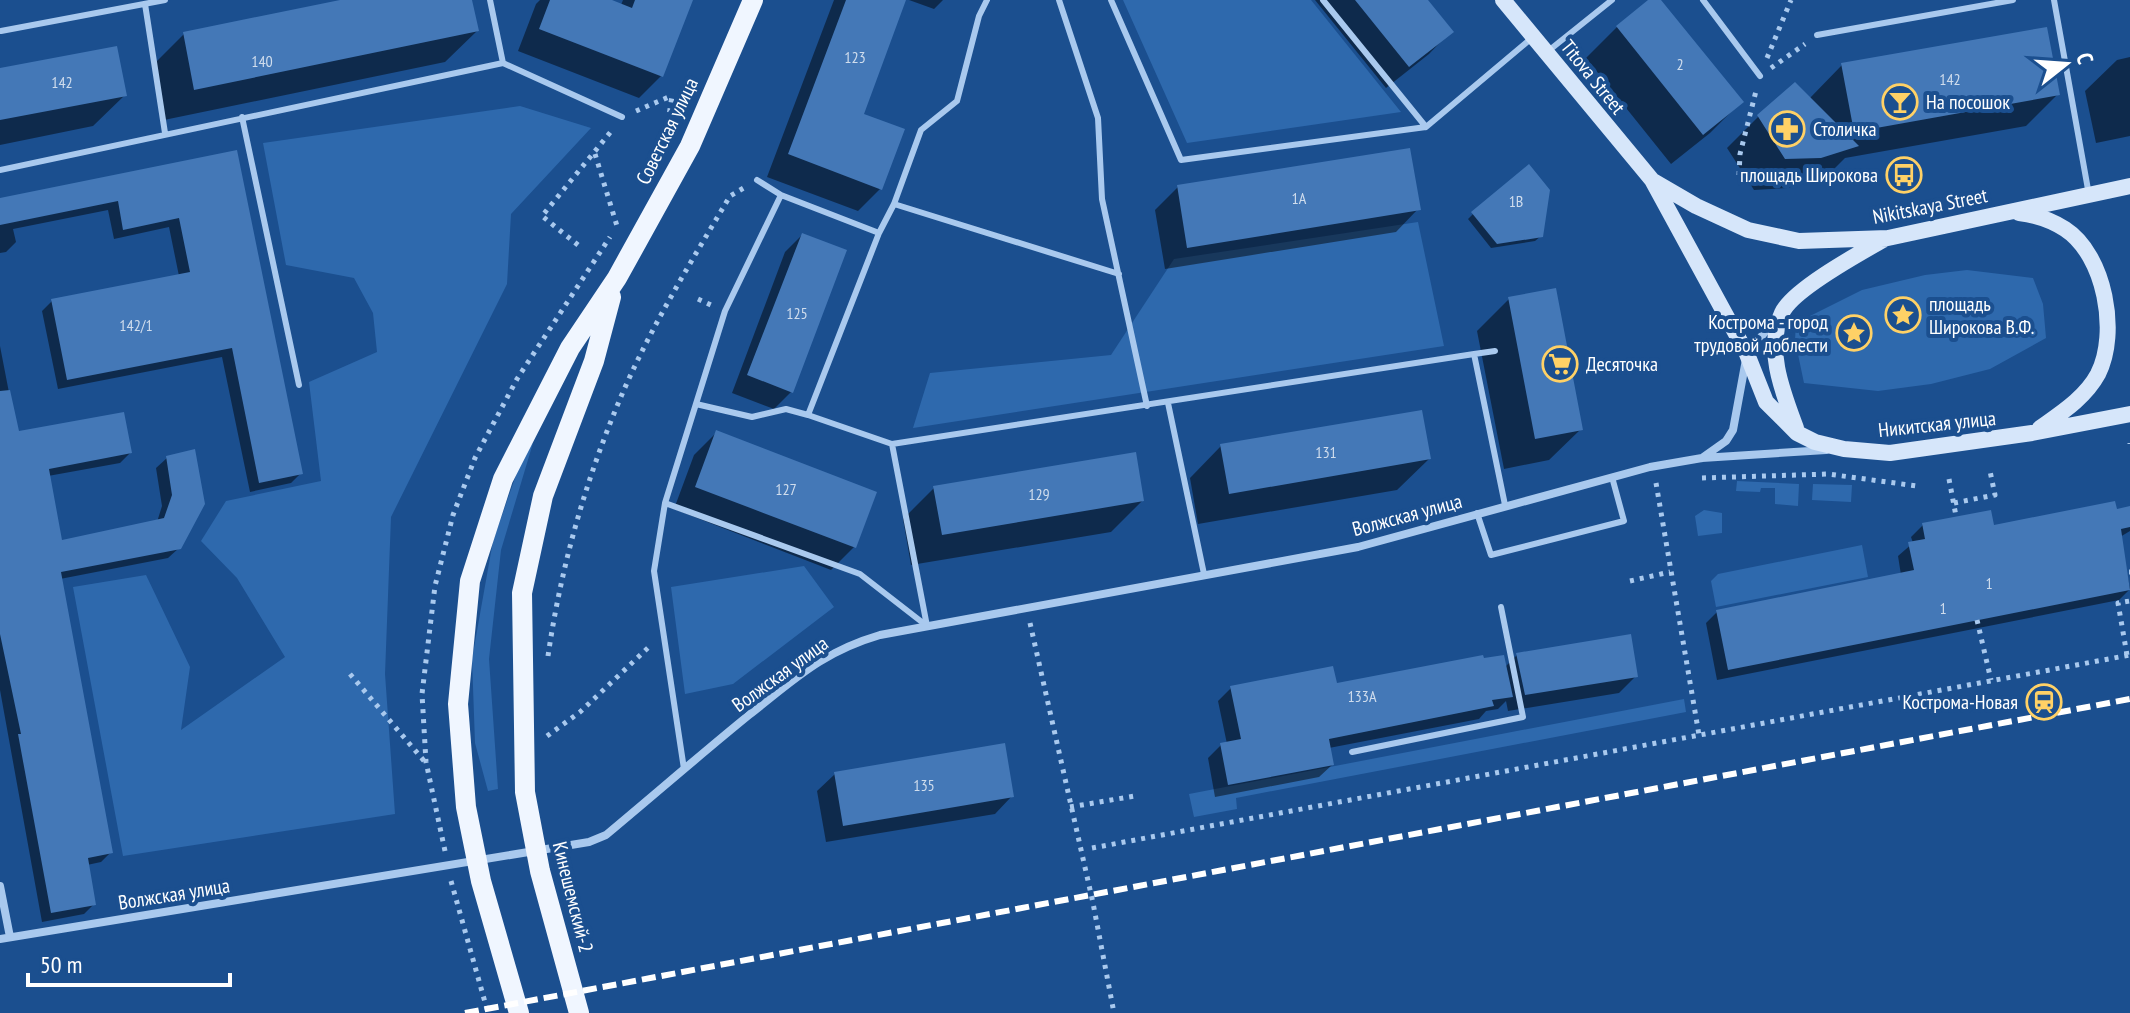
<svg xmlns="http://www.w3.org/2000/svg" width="2130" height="1013" viewBox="0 0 2130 1013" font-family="'PT Sans Narrow',sans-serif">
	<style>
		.green { fill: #2e69ad }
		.shadow { fill: #0007 }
		.building { fill: #4478b7 }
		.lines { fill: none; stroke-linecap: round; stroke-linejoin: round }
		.path { stroke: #a9c9ee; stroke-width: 5; stroke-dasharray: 4 6; stroke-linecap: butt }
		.service { stroke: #a9c9ee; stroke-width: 6 }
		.minor { stroke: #a9c9ee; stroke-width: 8 }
		.secondary { stroke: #d6e6fa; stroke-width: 16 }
		.primary { stroke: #f0f6ff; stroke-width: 20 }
		.rail { stroke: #fff; stroke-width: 6; stroke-dasharray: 14 6; stroke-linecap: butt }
		.labels { text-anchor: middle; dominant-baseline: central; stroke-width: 8; stroke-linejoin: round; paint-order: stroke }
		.number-label { font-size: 16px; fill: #d0dded }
		.street-label { font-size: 20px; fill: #fff; stroke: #1b4f8f }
		.poi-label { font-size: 20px; fill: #fff; stroke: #1b4f8f; text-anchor: start }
	</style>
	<rect width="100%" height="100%" fill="#1b4f8f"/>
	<path class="green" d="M1123 0H1311L1401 112 1187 143Z
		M520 106 591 128 511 214 507 284 391 517 385 674 395 814 123 856 73 587 146 575 190 667 181 730 285 657 237 578 201 541 226 501 321 481 309 382 377 352 373 313 354 278 286 265 263 143Z
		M1418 222 1444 346 913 428 930 373 1111 355 1174 259Z
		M1967 270 2033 278 2043 304 2046 338 1990 369 1931 384 1878 391 1804 383 1795 340 1796 323 1862 290 1925 275Z
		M533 443 501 550 489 659 498 789 488 791 475 743 472 659 493 541 522 458Z
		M1737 481 1799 484 1798 506 1775 504V488H1761L1760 492 1736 491Z
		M1813 484 1852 485 1851 502 1812 500Z
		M1704 510 1722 513V533L1698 536 1695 516Z
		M1862 545 1868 577 1716 607 1711 581 1718 574Z
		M804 566 834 607 733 684 685 694 671 587Z
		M1684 699 1686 712 1236 798 1237 809 1194 817 1189 794Z"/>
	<path class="shadow" d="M350 0H470L477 31 445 62 164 120 153 65 184 34Z
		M540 0H607L621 5 623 0H691L661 76 639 98 518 51 536 4Z
		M834 0H904L861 115 880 189 858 211 767 177Z
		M909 0H943L934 9Z
		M1315 0H1426L1451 31 1429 54 1386 88Z
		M1651 0H1659L1741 102 1710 133 1671 164 1586 58 1617 27Z
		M2130 57V136L2096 143 2085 91 2117 60Z
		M1842 65 2057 95 2026 126 1845 158 1826 177 1788 188 1754 190 1727 148 1759 116 1809 99Z
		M0 70 125 95 93 126 0 145Z
		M236 152 301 473 291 483 250 492 222 357 58 389 42 311 52 301 179 276 169 227 114 239 108 210 13 229 16 242 6 252 0 253V200Z
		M1178 187 1418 209 1396 232 1165 269 1155 210Z
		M1473 214 1541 236 1535 241 1491 248 1468 219Z
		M802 235 791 392 774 409 732 393 785 252Z
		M1509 299 1581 429 1549 460 1504 469 1477 331Z
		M0 346 17 434 130 453 120 463 48 476 60 542 157 522 162 506 156 468 167 458 193 452 179 548 168 558 60 579 111 852 101 862 87 865 94 904 84 914 42 922 0 690Z
		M717 432 874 493 854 547 831 570 674 509 694 455Z
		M1221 446 1429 459 1397 490 1198 524 1190 478Z
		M934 488 1142 501 1111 532 911 565 903 519Z
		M2130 508V531L2120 537 2130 589 2119 600 1717 680 1706 623 1717 612 1901 575 1898 556 1913 543 1911 537 1923 525 1992 528Z
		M1517 655 1636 676 1619 693 1508 711 1506 701 1498 709 1486 711 1479 719 1329 748 1332 765 1319 777 1215 797 1208 758 1221 745 1227 744 1218 701 1231 688 1335 686 1483 661 1505 667Z
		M835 774 1012 796 995 814 826 842 817 791Z"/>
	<path class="building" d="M340 0H472L479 31 194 90 183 32Z
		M550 0H612L632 8 635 0H693L663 77 539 29Z
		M846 0H906L864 114 905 129 882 190 788 154Z
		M1355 0H1428L1454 32 1409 67Z
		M1648 0H1661L1744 102 1703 135 1616 26Z
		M2047 27 2060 95 1854 132 1841 63Z
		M117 46 127 96 0 120V68Z
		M1795 82 1859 146 1821 158 1785 159 1757 115Z
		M1410 148 1421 210 1187 248 1177 185Z
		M237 150 303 474 259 483 232 348 67 380 51 299 190 272 179 218 123 230 118 201 0 225V198Z
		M1529 164 1550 190 1543 237 1497 244 1471 212Z
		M802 233 847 250 793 393 747 375Z
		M1556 288 1583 430 1535 439 1508 297Z
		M10 390 19 431 124 412 132 453 49 469 62 540 164 518 172 495 166 456 195 449 205 504 181 549 61 572 113 853 88 858 96 905 51 913 18 734H21L0 634V391Z
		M1422 410 1431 459 1229 494 1220 444Z
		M716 430 877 492 856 548 695 487Z
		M1136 452 1144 501 942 535 933 486Z
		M2115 501 2117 509 2130 506V527L2121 529 2130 590 1728 670 1716 610 1914 570 1908 542 1925 539 1922 523 1991 510 1994 525Z
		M1631 634 1638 677 1525 695 1516 653Z
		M1483 655 1484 658 1504 655 1513 697 1492 700 1494 706 1329 739 1334 765 1228 785 1220 743 1241 739 1230 686 1333 666 1337 683Z
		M1005 743 1014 797 843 826 834 772Z"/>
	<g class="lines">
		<path class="path" d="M1767 58 1791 0
			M1771 68 1805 44
			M636 111 671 96
			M665 142 672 96
			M595 154 617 226
			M1739 175 1740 154 1756 91
			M578 245 542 216 613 129
			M698 299 711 305
			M2130 443V444
			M1702 478 1828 474 1917 486
			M1949 479 1956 516
			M1656 483 1699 735
			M1954 503 1995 495 1990 471
			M2129 572H2130
			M1630 581 1670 572
			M1977 620 1991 680
			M1030 623 1093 903 1114 1013
			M2127 655 2118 603 2130 601
			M548 656C561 567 585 482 620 399 650 328 691 262 730 196L747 186
			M350 674 425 762
			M547 736 580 712 651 645
			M1070 807 1135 796
			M1092 848 2130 655
			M445 851 426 762 422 694 435 586 453 515 475 458 517 379 610 237
			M451 881 488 1013"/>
		<path class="service" d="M490 0 503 63
			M1059 0 1098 118 1102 199 1147 406
			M1111 0 1181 160 1426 127 1323 0
			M1703 0 1760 76
			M2054 0 2089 195
			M145 4 165 133
			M1 31 165 0
			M1817 35 2013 0
			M1547 52 1612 0
			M242 117 299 385
			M1426 127 1533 37
			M0 170 503 63 622 117
			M781 195 879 233 894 204 921 130 957 101 979 16 987 0
			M894 204 1119 274
			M879 233 808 415 892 444
			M1474 354 1495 351
			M1168 403 1204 574
			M696 404 752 417 786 409 808 415
			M665 503 860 574 927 626
			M1477 513 1491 555 1624 521 1612 477
			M927 626 892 444 1474 354 1505 505
			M1352 752 1523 717 1501 607
			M684 769 654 571 665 503 725 311 781 195 757 180"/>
		<path class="minor" d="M1702 458 1726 441 1733 430 1747 354 1774 321
			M0 886 10 937
			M0 939 589 842 606 835C654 795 701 754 749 715 795 679 822 652 880 635L1358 547 1650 467 1702 458 1826 450"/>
		<path class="secondary" d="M1503 0 1652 180 1747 354 1766 402 1797 433 1815 442 1844 449 1890 453 2032 433 2130 414
			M1653 181 1696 206 1748 230 1799 241 1888 238 2130 186
			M2019 213C2036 215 2051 220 2065 229 2105 255 2119 333 2098 374 2085 398 2061 413 2040 428
			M1796 428C1783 393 1765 349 1782 313 1792 290 1860 253 1883 240"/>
		<path class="primary" d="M519 1013 481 881 466 807 458 704 470 581 503 479 570 348 617 278 690 146 753 0
			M579 1013 540 871 525 792 522 593 543 496 594 361 611 297"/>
		<path class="rail" d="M465 1013 2130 699"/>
	</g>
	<defs>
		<symbol id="bar-ring" viewBox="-11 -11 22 22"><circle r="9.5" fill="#1b4f8f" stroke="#ffd166" stroke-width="1.5"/><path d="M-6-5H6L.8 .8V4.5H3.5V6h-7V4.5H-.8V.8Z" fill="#ffd166"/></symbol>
		<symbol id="pharmacy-ring" viewBox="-11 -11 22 22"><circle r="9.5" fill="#1b4f8f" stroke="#ffd166" stroke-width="1.5"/><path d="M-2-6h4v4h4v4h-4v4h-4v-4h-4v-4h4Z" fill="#ffd166"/></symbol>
		<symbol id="bus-ring" viewBox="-11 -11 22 22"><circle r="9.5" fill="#1b4f8f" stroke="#ffd166" stroke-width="1.5"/><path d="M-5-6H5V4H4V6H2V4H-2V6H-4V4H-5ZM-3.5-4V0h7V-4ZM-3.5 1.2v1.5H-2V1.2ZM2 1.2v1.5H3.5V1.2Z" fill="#ffd166"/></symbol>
		<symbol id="sight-ring" viewBox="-11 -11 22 22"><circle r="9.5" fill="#1b4f8f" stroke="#ffd166" stroke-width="1.5"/><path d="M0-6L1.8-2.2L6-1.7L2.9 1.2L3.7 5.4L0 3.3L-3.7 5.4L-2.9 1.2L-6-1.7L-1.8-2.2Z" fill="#ffd166"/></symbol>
		<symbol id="supermarket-ring" viewBox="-11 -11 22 22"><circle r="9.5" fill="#1b4f8f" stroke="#ffd166" stroke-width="1.5"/><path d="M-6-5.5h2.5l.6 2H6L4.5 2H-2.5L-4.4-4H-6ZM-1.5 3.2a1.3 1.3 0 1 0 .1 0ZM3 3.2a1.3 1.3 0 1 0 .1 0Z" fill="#ffd166"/></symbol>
		<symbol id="station-ring" viewBox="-11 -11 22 22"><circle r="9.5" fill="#1b4f8f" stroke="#ffd166" stroke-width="1.5"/><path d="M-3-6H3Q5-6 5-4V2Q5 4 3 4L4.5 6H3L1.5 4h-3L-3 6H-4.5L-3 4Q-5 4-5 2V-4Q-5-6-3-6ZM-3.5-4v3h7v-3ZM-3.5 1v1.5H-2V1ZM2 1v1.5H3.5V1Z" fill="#ffd166"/></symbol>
	</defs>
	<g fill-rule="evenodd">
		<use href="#bar-ring" x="1880" y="82" width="40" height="40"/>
		<use href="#pharmacy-ring" x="1767" y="109" width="40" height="40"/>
		<use href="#bus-ring" x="1884" y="155" width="40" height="40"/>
		<use href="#sight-ring" x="1883" y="295" width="40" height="40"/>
		<use href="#sight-ring" x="1834" y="313" width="40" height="40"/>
		<use href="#supermarket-ring" x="1540" y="344" width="40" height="40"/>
		<use href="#station-ring" x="2024" y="682" width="40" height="40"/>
	</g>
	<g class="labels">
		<g class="number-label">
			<text x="855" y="57">123</text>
			<text x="262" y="61">140</text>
			<text x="1680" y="64">2</text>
			<text x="1950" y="79">142</text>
			<text x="62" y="82">142</text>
			<text x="1299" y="198">1А</text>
			<text x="1516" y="201">1В</text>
			<text x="797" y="313">125</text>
			<text x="136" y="325">142/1</text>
			<text x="1326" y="452">131</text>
			<text x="786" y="489">127</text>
			<text x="1039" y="494">129</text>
			<text x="1989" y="583">1</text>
			<text x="1943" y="608">1</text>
			<text x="1362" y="696">133А</text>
			<text x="924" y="785">135</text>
		</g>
		<g class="street-label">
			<text transform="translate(1593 77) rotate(51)">Titova Street</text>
			<text transform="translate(667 131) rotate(-64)">Советская улица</text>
			<text transform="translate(1930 206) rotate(-11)">Nikitskaya Street</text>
			<text transform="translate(1937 424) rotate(-6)">Никитская улица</text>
			<text transform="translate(1407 515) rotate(-15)">Волжская улица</text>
			<text transform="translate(780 674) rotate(-36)">Волжская улица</text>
			<text transform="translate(174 894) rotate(-9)">Волжская улица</text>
			<text transform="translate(573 897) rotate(76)">Кинешемский-2</text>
		</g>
		<g class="poi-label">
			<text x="1926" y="102">На посошок</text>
			<text x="1813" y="129">Столичка</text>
			<text x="1878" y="175" text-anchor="end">площадь Широкова</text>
			<text x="1929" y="304">площадь<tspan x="1929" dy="23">Широкова В.Ф.</tspan></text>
			<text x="1828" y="322" text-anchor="end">Кострома - город<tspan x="1828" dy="23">трудовой доблести</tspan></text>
			<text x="1586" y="364">Десяточка</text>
			<text x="2018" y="702" text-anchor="end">Кострома-Новая</text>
		</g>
	</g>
	<g transform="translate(2066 64) rotate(73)" stroke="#1b4f8f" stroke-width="6" paint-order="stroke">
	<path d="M0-6L14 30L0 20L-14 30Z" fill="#ffffff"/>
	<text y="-12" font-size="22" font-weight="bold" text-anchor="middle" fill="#ffffff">С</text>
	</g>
	<path d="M28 973v12h202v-12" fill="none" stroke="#ffffff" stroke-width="4"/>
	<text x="40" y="973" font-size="24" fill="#ffffff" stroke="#1b4f8f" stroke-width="6" paint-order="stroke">50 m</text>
</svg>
